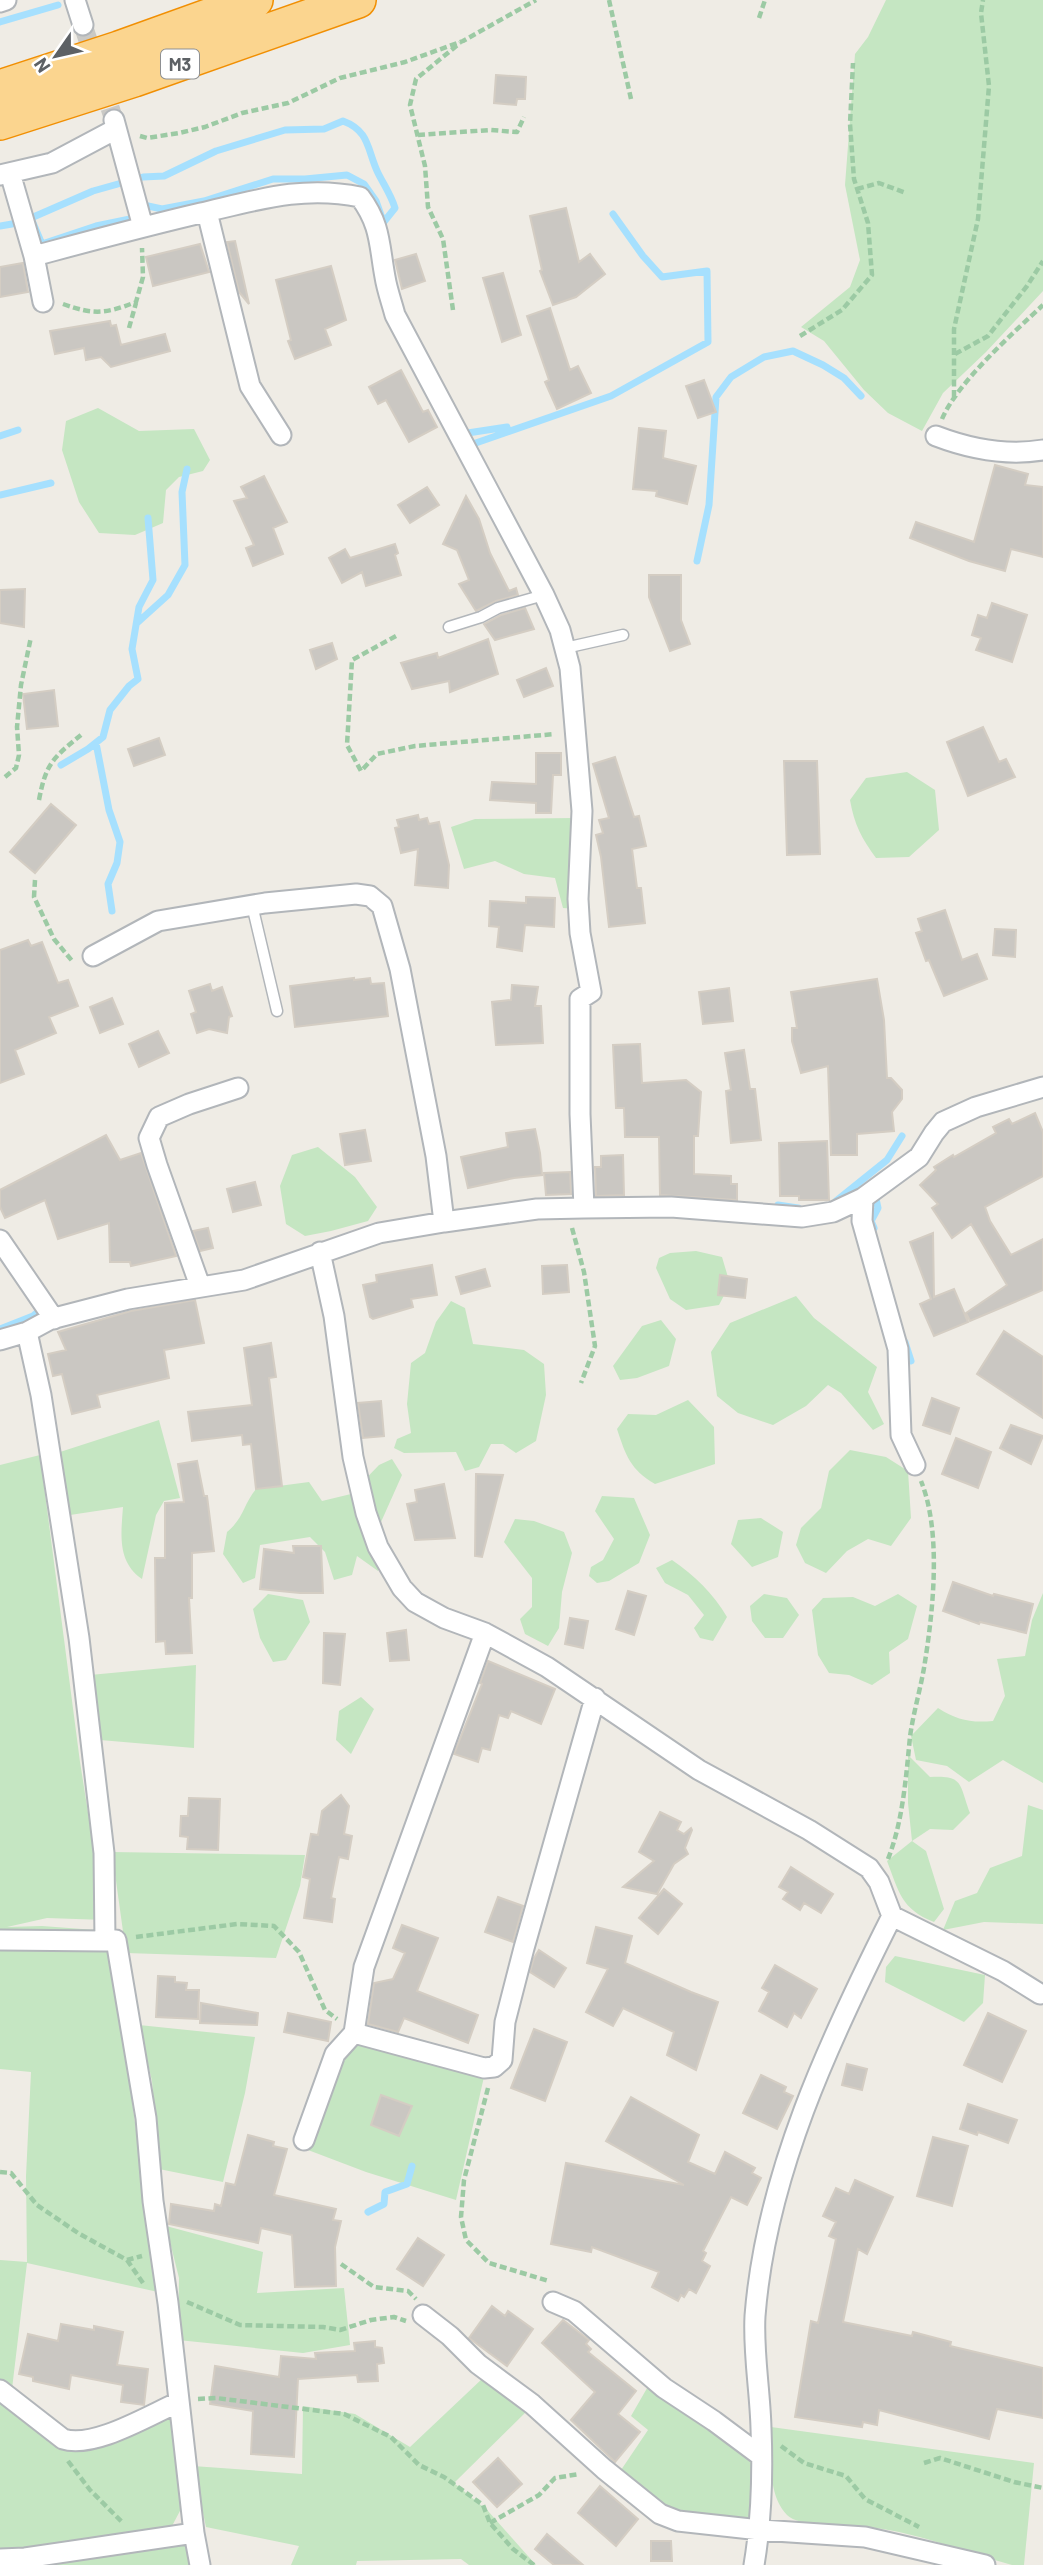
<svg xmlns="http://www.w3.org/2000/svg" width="1043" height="2565" viewBox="0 0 1043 2565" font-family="Barlow,sans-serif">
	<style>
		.green { fill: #c5e6c2 }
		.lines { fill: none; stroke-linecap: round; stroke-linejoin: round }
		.stream { stroke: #a6e0fe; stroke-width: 7 }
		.building { fill: #cac7c2; stroke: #d4cdc3; stroke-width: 2 }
		.minor-tunnel { stroke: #cac9c5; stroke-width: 19; stroke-dasharray: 19 10; stroke-linecap: butt }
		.service-casing { stroke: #b2b6ba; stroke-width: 13 }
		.minor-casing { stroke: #b2b6ba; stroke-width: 23 }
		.motorway-casing { stroke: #f18f03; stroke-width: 38 }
		.path { stroke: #9ccaa4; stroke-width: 4.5; stroke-dasharray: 7 3.5; stroke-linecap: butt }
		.service { stroke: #fff; stroke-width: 10 }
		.minor { stroke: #fff; stroke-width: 19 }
		.motorway { stroke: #fbd58f; stroke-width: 35 }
		.labels { text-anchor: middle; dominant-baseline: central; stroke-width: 5; stroke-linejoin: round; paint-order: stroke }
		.shield { fill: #fff; stroke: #8e9093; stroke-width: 2 }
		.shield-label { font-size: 18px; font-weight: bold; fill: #5d6165 }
	</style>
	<rect width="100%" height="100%" fill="#efece5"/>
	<path class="green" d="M886 0H1043V291L986 352 943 393 922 431 888 413 864 390 824 341 801 327 850 287 860 260 845 185 855 54 868 37Z
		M98 408 139 431 194 429 210 460 203 471 179 477 166 490 163 523 135 535 99 533 79 502 62 450 66 421Z
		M907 772 935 790 939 830 909 857 876 858C862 839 854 824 850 800L866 778Z
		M574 818 578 909 563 908 555 878 524 874 495 861 464 869 451 827 475 819Z
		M318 1147 355 1177 377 1207 368 1221 331 1231 305 1236 286 1224 280 1186 292 1155Z
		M696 1251 722 1257 730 1284 719 1305 686 1310 670 1299 656 1268 659 1258 670 1253Z
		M796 1296 814 1318 877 1367 868 1392 884 1424 873 1430 841 1393 828 1385 806 1406 773 1425 738 1413 717 1396 711 1352 730 1323Z
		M451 1301 465 1308 473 1344 524 1350 544 1364 546 1395 536 1441 516 1453 503 1444H491L479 1467 465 1471 456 1452 404 1453 394 1448 397 1439 411 1433 407 1404 411 1363 425 1353 436 1322Z
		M661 1320 676 1339 669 1366 637 1378 620 1380 613 1366 642 1326Z
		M688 1400 714 1427 715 1464 655 1484C630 1469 626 1456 617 1429L628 1414 656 1415Z
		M159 1420 180 1498 164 1501 156 1515 142 1579C117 1562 121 1534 123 1507L70 1515 60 1452Z
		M850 1450 886 1457 908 1471 911 1518 891 1546 868 1539 847 1551 826 1573 805 1563 796 1545 801 1528 821 1508 829 1471Z
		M40 1455 80 1762 105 1920 47 1918 7 1927 42 1926 109 1931 158 2292 27 2263 12 2389 0 2381V2260L27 2262 26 2176 31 2072 0 2069V1465Z
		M392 1459 402 1475 381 1522 378 1571 357 1556 352 1575 334 1580 325 1552 310 1537 260 1545 255 1578 243 1583 223 1554 227 1532C244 1518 243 1505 256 1489L309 1482 322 1501 351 1494 379 1465Z
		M602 1496 634 1498 650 1535 639 1563 609 1581 597 1583 589 1576 591 1567 603 1560 614 1539 595 1511Z
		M761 1518 783 1532 778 1557 752 1567 731 1544 738 1520Z
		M515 1519 534 1521 564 1532 572 1553 562 1592 559 1628 548 1646 525 1634 520 1619 532 1607V1578L504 1542Z
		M672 1560C695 1576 713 1593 727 1617L713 1641 700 1638 694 1628 704 1615 688 1595 665 1583 656 1568Z
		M1043 1593V1783L1003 1760 969 1782 947 1766 916 1760 911 1736 938 1708C957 1720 970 1723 993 1721L1005 1696 997 1659 1025 1656 1032 1620Z
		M268 1594 303 1600 310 1622 286 1660 273 1662 260 1638 253 1609Z
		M764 1594 787 1598 799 1615 783 1638H765L752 1621 750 1606Z
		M898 1594 917 1606 908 1639 889 1652 890 1673 872 1685 849 1675 829 1673 818 1655 812 1610 823 1598 853 1597 875 1606Z
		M196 1665 194 1748 100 1740 90 1675Z
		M361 1697 374 1709 351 1754 336 1740 339 1711Z
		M908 1755 930 1777C964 1775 959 1784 970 1813L953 1830 930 1829 912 1841 926 1851 944 1909 934 1922C901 1909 899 1892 887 1861L912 1841 908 1803Z
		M1028 1805 1043 1810V1924L984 1922 943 1930 955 1901 977 1893 990 1868 1022 1856Z
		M112 1852 305 1855 300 1886 276 1958 126 1953Z
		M895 1956 985 1975 983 2003 964 2022 885 1982 886 1967Z
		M139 2025 255 2037 245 2093 223 2182 159 2169 152 2081Z
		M349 2033 486 2068 456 2200 366 2172 308 2150Z
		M166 2226 263 2252 257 2293 344 2288 350 2345 303 2353 178 2340 179 2278Z
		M483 2378 529 2409 454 2483 488 2511 536 2565H469L461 2559 357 2561 356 2565H291L299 2546 206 2527 193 2466 302 2474 303 2406 355 2414 410 2447Z
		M650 2383 720 2436 755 2466 751 2521 680 2514 660 2507 619 2473 648 2430 631 2416Z
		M0 2403 68 2449 84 2450 172 2413 181 2509 172 2526 25 2552 0 2553Z
		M771 2427 1034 2463 1024 2565H1012C968 2553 910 2530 866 2527 849 2526 798 2527 787 2515 766 2493 772 2455 771 2427Z
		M187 2545 191 2565H40Z"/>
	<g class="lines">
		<path class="stream" d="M0 22 58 5
			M148 206 162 209 204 201 273 179H305L347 175 364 184 376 201 382 218
			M130 219 96 226 42 244 31 218 93 191 143 177 164 176 216 151 285 130 324 129 343 121C370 131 367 150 378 173 384 185 391 195 395 208L383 223
			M0 226 12 224
			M461 434 507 427
			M0 436 18 430
			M473 450 470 445 611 396 708 342 707 271 662 277 643 256 613 214
			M0 495 51 483
			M697 561 709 505 716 397 731 377 764 357 793 351 823 365 844 378 861 396
			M137 623 168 595 185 565 182 492 187 469
			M96 743 109 810 120 842 117 863 108 884 112 911
			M61 765 88 749 103 737 110 710 129 686 138 679 132 649 139 607 153 580 148 518
			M836 1201 887 1160 902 1136
			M778 1205 798 1208
			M874 1228 871 1221 878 1208 875 1194
			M0 1329 33 1316 43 1307
			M905 1342 911 1361
			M368 2212 384 2204 385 2192 407 2184 412 2166"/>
	</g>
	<path class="building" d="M496 75 526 77 525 99H517L516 105 494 103Z
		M566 208 579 262 590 254 605 274 576 297 553 305 540 271 542 270 530 216Z
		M235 241 249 304 239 292 227 242Z
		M200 244 209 272 153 286 146 257Z
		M416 254 425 281 402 289 395 260Z
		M23 263 28 292 0 297V267Z
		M331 266 346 320 325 329 331 345 295 359 288 341 291 340 276 280Z
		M503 273 521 335 502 342 483 278Z
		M550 308 570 370 578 366 591 393 557 409 545 382 549 380 527 316Z
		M110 321 111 326 116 325 121 345 165 334 170 351 111 367 101 357 86 360 84 348 55 354 50 331Z
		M401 370 423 412 428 410 437 427 409 442 386 400 378 404 369 387Z
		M704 380 716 412 698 418 686 386Z
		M639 428 666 431 663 458 696 466 687 504 656 496 657 491 633 489Z
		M995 465 1028 474 1025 485 1043 487V557L1011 549 1005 571 969 561 910 538 916 522 974 542Z
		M264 476 287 522 273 528 283 554 253 566 246 548 254 545 234 501 247 498 241 487Z
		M427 487 439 505 410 523 398 505Z
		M466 496 479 519 490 553 509 591 516 588 518 595 496 601 476 611 459 584 469 580 457 550 443 544Z
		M395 544 398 553 395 555 401 575 366 586 362 572 342 583 329 558 345 549 350 558Z
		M649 575H681V620L690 644 670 651 649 597Z
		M25 589 24 627 0 623V590Z
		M992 603 1027 615 1012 662 976 650 981 638 972 635 978 615 987 618Z
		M525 608 534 629 495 640 484 624 501 615Z
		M488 639 498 674 450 692 449 681 412 689 401 663 437 653 438 658Z
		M332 643 337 659 316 669 310 650Z
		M546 668 553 686 524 697 517 680Z
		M54 690 58 726 27 729 23 694Z
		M983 727 999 762 1006 759 1015 777 968 796 947 742Z
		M159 738 165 755 134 766 128 749Z
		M536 753H561V775H553L551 813H536V803L490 800 492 782 536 784Z
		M615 757 634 817 639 816 646 846 632 849 637 888H641L645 923 609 927 601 857 596 835 603 833 599 820 609 818 593 764Z
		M784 761H817L820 854 787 855Z
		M51 804 76 825 35 873 10 852Z
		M418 815 419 820 427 818 429 824 439 822 449 865 448 888 415 885 418 849 401 853 395 828 399 827 397 820Z
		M526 897 555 898 554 927 525 925 522 951 497 947 499 927 489 926 490 901 526 903Z
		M945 910 962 960 977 954 987 979 944 996 929 960 926 961 916 933 922 931 918 919Z
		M995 929 1016 930 1015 957 993 955Z
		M28 940 31 946 42 942 58 983 68 980 78 1006 49 1017 56 1033 15 1050 24 1074 0 1083V950Z
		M354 978V980L370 978 371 984 384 983 388 1016 295 1027 290 986Z
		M877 979 884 1020 887 1078H891L902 1090V1099L892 1112 894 1131 857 1134V1155H831L828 1066 801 1073 792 1041V1028H797L791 992Z
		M210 984 212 991 222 987 232 1016 229 1017 227 1033 209 1029 197 1033 191 1014 196 1012 189 991Z
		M512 985 538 987 535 1006H541L543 1043 496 1045 492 1002 511 1000Z
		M729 988 733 1021 703 1024 699 992Z
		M112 998 123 1024 100 1033 90 1007Z
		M158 1031 169 1053 139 1067 129 1044Z
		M640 1044 642 1083 686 1080 701 1092 698 1136H694V1174L731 1176V1184H737V1200L660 1195 659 1137H625L624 1108H616L613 1045Z
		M744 1050 750 1089H755L761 1140 731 1143 726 1091 731 1090 725 1053Z
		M1035 1113 1043 1132V1176L985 1207 990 1221 1011 1255 1043 1239V1290L970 1321 966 1313 1007 1285 971 1224 952 1238 932 1208 938 1204 920 1185 936 1170 934 1167 953 1155 954 1157 996 1133 993 1127 1009 1119 1012 1124Z
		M535 1129 540 1153 542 1175 514 1178 468 1188 461 1157 508 1147 506 1133Z
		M365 1130 371 1161 345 1165 340 1134Z
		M106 1135 120 1160 141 1153 176 1256 131 1266 130 1262H110L109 1223 58 1239 45 1200 5 1218 0 1207V1190Z
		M827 1141 829 1200H799V1196H780L779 1143Z
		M623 1155 624 1195 596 1196 595 1167H601V1156Z
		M570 1172 571 1194 546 1195 544 1173Z
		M255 1182 261 1205 233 1212 227 1189Z
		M208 1228 213 1248 200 1251 193 1231Z
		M933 1233 934 1297 954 1289 968 1322 934 1336 920 1304 931 1299 910 1242Z
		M432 1265 437 1295 411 1299 413 1307 373 1319 370 1317 363 1285 377 1282 376 1275Z
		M567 1265 569 1292 543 1294 542 1266Z
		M485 1269 490 1286 461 1294 456 1277Z
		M720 1275 747 1279 745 1298 718 1295Z
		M195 1300 204 1343 164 1350 169 1378 97 1395 100 1407 72 1414 62 1374 53 1376 48 1354 66 1350 58 1332 131 1311Z
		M1004 1331 1043 1357V1418L977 1374Z
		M271 1343 276 1377 269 1378 282 1486 256 1489 251 1444 243 1445 242 1435 192 1441 188 1412 252 1405 244 1348Z
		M932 1398 959 1408 950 1434 923 1425Z
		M381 1401 384 1436 363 1438 358 1403Z
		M1011 1425 1043 1436 1031 1464 1000 1448Z
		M956 1438 991 1452 978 1488 942 1474Z
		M197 1461 204 1496H207L214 1551 192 1553V1598H189L192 1653 166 1654 165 1641 156 1642 155 1558H165V1503L184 1502 178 1464Z
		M476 1474 503 1475 482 1557 475 1556Z
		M444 1484 455 1538 415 1540 407 1504 417 1502 415 1490Z
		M293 1546H321L323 1593H300L260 1589 264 1549 294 1553Z
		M953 1582 993 1596 994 1594 1033 1604 1026 1633 980 1622 979 1624 943 1611Z
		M628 1591 646 1596 634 1635 616 1629Z
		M570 1618 588 1621 583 1648 565 1644Z
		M406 1630 409 1660 390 1661 387 1633Z
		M324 1633 345 1634 340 1685 323 1683Z
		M488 1661 555 1689 541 1724 511 1711 508 1718 499 1715 490 1750 482 1748 478 1762 454 1754 482 1684 480 1683Z
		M341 1795 349 1806 344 1834 352 1836 348 1859 339 1857 331 1898 335 1899 332 1922 304 1918 310 1879 303 1877 311 1834 318 1835 322 1811Z
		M189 1798 220 1799 218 1850 187 1849 188 1837 180 1836 181 1816H188Z
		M660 1812 681 1822 677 1830 684 1834 691 1828 692 1830 685 1848 688 1854 674 1864 657 1894 623 1887 654 1861 639 1852Z
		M791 1867 833 1894 821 1913 804 1903 800 1910 783 1899 788 1892 779 1887Z
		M664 1889 682 1904 658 1934 639 1918Z
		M498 1897 523 1906 513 1942 485 1932Z
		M402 1925 438 1938 417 1991 478 2015 468 2043 404 2018 398 2032 368 2024 374 1983 393 1979 405 1953 393 1948Z
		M596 1927 632 1936 625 1963 691 1992 718 2002 696 2070 667 2055 674 2032 623 2008 613 2026 586 2012 608 1969 587 1963Z
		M539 1950 566 1968 554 1987 530 1972 534 1958Z
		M775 1965 817 1989 801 2018 794 2013 787 2027 759 2011 769 1992 762 1988Z
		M158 1976 175 1977V1982L187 1983 186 1990H199L198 2019 156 2017Z
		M201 2003 258 2013 257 2025 200 2023Z
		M288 2013 331 2022 328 2041 284 2032Z
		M988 2013 1026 2031 1002 2082 964 2065Z
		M534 2029 567 2042 545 2101 511 2088Z
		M847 2064 867 2069 862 2090 842 2085Z
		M761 2075 786 2087 784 2092 793 2096 777 2129 743 2113Z
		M381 2095 412 2106 399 2136 371 2125Z
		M631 2097 699 2135 688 2162 715 2174 725 2152 755 2168 752 2173 761 2178 747 2205 731 2197 703 2251 706 2253 702 2261 710 2266 696 2293 689 2289 684 2297 681 2295 678 2301 652 2287 659 2272 592 2247 591 2252 551 2244 566 2163 684 2185 606 2141Z
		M968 2104 1017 2120 1008 2143 978 2132 977 2135 960 2129Z
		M248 2135 274 2142 273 2146 287 2149 274 2195 336 2209 333 2220 341 2221 335 2247 336 2286 295 2287 292 2235 261 2228 258 2243 169 2224 171 2204 214 2211 215 2204 221 2206 226 2183 235 2185Z
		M933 2137 968 2146 952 2206 917 2196Z
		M855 2180 893 2197 867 2254 858 2249 843 2322 912 2336 913 2332 951 2342 950 2346 1043 2368V2418L997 2409 989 2439 879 2410 877 2425 863 2422 862 2427 795 2417 811 2321 818 2323 836 2239 829 2236 836 2222 823 2216 836 2188 849 2194Z
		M418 2238 444 2255 423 2286 397 2269Z
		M492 2306 505 2316 508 2311 533 2329 507 2366 469 2338Z
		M563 2320 589 2340 586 2344 591 2349 588 2352 636 2391 618 2414 640 2432 615 2462 571 2420 595 2392 542 2343Z
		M61 2324 94 2330V2326L123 2332 117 2365 148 2369 144 2405 121 2402 123 2385 71 2375 69 2389 33 2381V2377L19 2374 28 2334 58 2341Z
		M375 2341V2347L382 2348 384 2363 377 2364 378 2381 358 2382 357 2375 298 2379 294 2457 251 2454 253 2411 210 2404 215 2366 279 2377 281 2356 316 2359 315 2353 355 2351 354 2343Z
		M498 2458 522 2484 497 2507 473 2482Z
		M600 2486 638 2519 616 2546 578 2513Z
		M547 2534 583 2565H554L535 2549Z
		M651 2541H671L672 2561H651Z"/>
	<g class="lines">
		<path class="minor-tunnel" d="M83 25 114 120"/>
		<defs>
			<path id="service" d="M449 627 481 617 498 608 544 595
				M565 648 623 635
				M252 905 277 1011"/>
			<path id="minor" d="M75 0 83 25
				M0 2 6 0
				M114 120 143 227
				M10 173 34 256 43 302
				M0 175 52 163 116 129
				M207 212 250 386 281 435
				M34 256C90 241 145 226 201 213 257 200 303 185 360 197 381 225 379 245 385 277 387 290 392 303 395 315L544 595 560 630 570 668 582 811 578 899 580 933 591 992 580 999V1114L584 1208
				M936 436C970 449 1006 456 1043 450
				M93 956 158 921 265 903 356 894 370 896 382 906 400 969 436 1156 444 1222
				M863 1198 862 1221 898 1349 901 1435 915 1465
				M0 1240 54 1319
				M320 1252 334 1316 353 1457 366 1513 378 1547 402 1588 415 1602 444 1618 485 1633 547 1667 699 1770 809 1830 869 1868 879 1882 892 1916 1003 1971 1040 1994
				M200 1286 157 1165 149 1138 159 1117 189 1104 238 1088
				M27 1332 41 1395 79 1638 104 1853 105 1941 116 1940 146 2118 153 2201 168 2303 194 2533 200 2565
				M0 1340 27 1332 51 1319 128 1299 244 1280 379 1233 444 1222 537 1209 584 1208 671 1207 802 1217 833 1212 863 1198 919 1157 934 1133 943 1122 976 1107 1043 1087
				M0 1940 105 1941
				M354 2033 484 2068 494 2067 502 2060 505 2022 524 1948 595 1698
				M304 2140 335 2054 354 2033 364 1967 485 1633
				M553 2302 574 2311 664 2388 714 2421 761 2456
				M423 2315 450 2336 478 2364 532 2404 604 2469 660 2514 678 2521 760 2530 865 2537 985 2565
				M0 2390 63 2439C94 2449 149 2415 179 2402
				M0 2559 25 2558 194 2533
				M754 2565C762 2517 763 2476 761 2428 760 2390 753 2353 755 2316 766 2175 829 2041 892 1916"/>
			<path id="motorway" d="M0 88 119 49 255 0
				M0 122 134 79 358 0"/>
		</defs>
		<use href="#service" class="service-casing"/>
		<use href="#minor" class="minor-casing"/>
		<use href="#motorway" class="motorway-casing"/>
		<path class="path" d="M609 0 631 99
			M759 18 765 0
			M418 135 490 130 517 132 524 117
			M140 136 147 138 179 133 205 127 242 113 288 103 340 78 405 62 463 41 536 0
			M857 189 879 183 906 193
			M63 304C94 315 105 314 136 302L143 277 142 248
			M453 310 443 239 428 207 425 166 410 105 416 79 460 43
			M129 328 136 303
			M800 336 842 310 872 275 868 223 854 179 850 124 853 63
			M955 354 988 336 1027 286 1043 261
			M954 397V329L978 219 989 86 981 13 983 0
			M942 419C957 383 1013 333 1043 305
			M396 636 352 660 347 745 361 771 377 754 415 746 555 734
			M5 777 16 768 19 755 17 727 21 685 31 637
			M39 800C46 763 53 758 81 735
			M35 880 34 897 54 939 73 962
			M572 1228 584 1272 595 1346 581 1383
			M888 1859C903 1821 906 1777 910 1737 913 1714 920 1691 924 1668 933 1613 942 1533 921 1481
			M136 1937 237 1924 274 1926 299 1952 325 2010 337 2019
			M488 2088 464 2180 461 2217 466 2240 489 2263 549 2281
			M0 2172 11 2173 37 2205 78 2233 127 2260 142 2256
			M127 2260 143 2283
			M341 2264 374 2287 408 2291 416 2299
			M187 2302 240 2325 323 2327 340 2330 371 2320 394 2317 406 2321
			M198 2399 216 2398 344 2414 391 2437 419 2465 444 2477 483 2505 490 2523 513 2549 534 2565
			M781 2446 804 2463 846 2476 865 2499 919 2527
			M68 2461 90 2490 123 2523
			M924 2463 940 2458 1014 2482 1043 2488
			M490 2523 539 2495 555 2478 579 2474"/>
		<use href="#service" class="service"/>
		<use href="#minor" class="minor"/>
		<use href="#motorway" class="motorway"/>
	</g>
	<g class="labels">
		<rect class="shield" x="161" y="49.5" width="38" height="29" rx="5"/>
		<g class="shield-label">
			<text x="180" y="64">M3</text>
		</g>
	</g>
	<g transform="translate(56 56) rotate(236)" stroke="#ffffff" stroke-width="5" paint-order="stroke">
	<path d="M0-5L12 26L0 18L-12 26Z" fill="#5d6165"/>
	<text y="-10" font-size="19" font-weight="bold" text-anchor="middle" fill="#5d6165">N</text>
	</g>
</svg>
